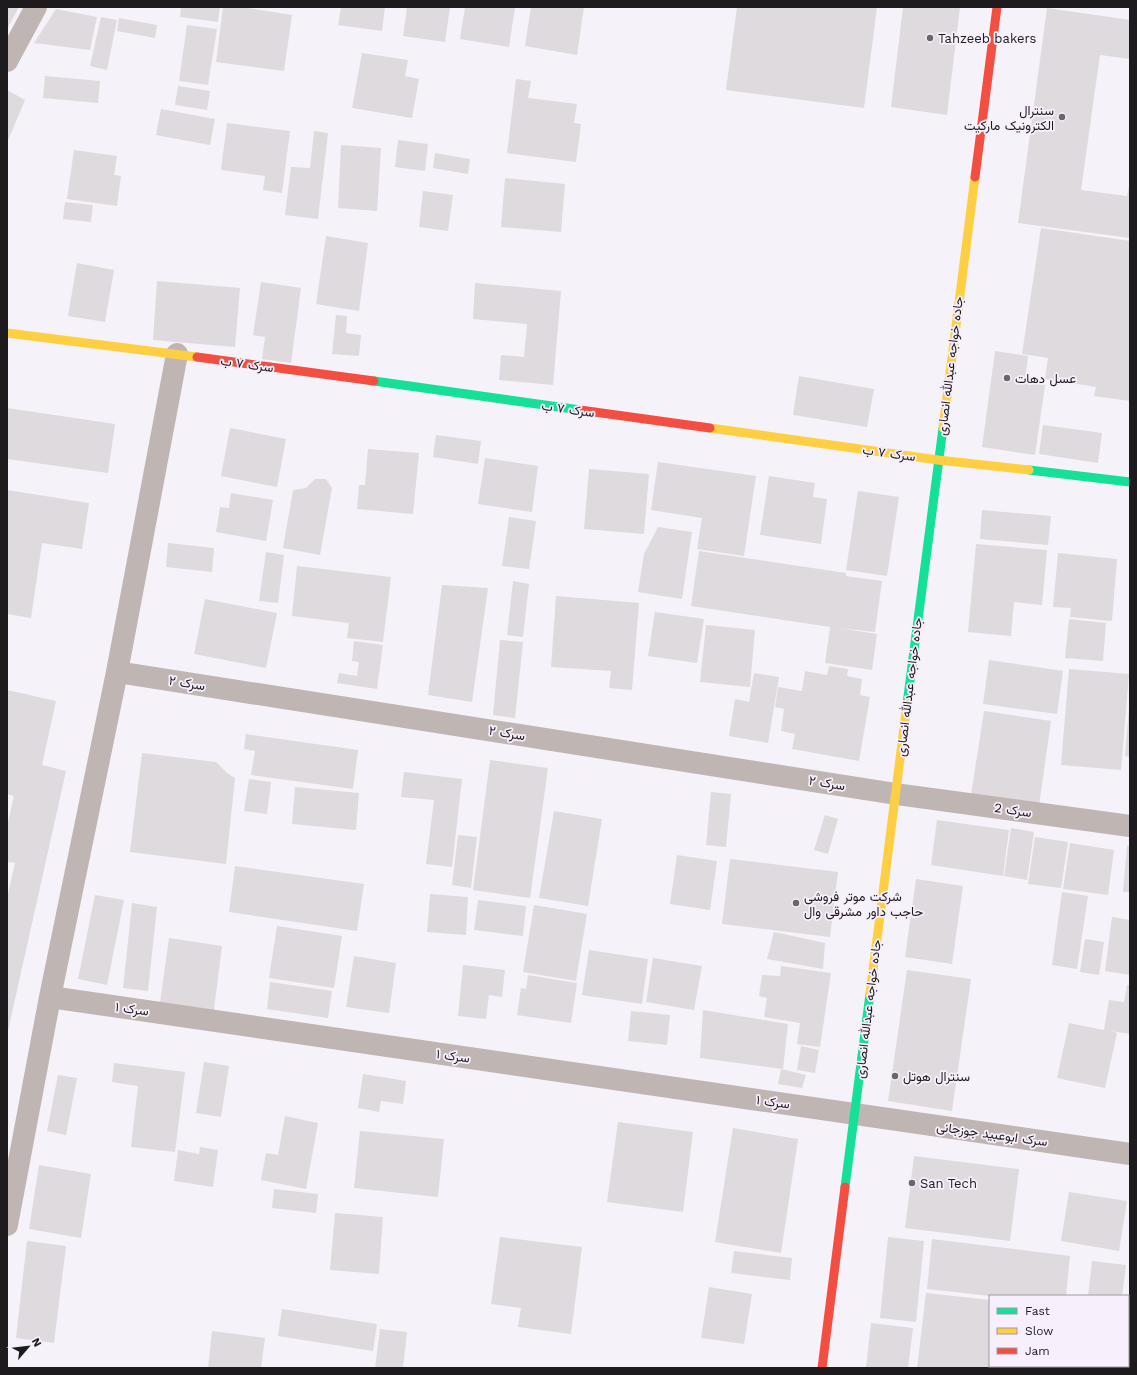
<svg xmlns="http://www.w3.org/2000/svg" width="1137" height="1375" viewBox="0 0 1137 1375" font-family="'Work Sans',Vazirmatn,sans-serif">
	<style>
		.building { fill: #dfdadd }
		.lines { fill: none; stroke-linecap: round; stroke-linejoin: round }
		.street { stroke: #bfb6b3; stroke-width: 22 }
		.fast { stroke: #16e098; stroke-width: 9 }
		.slow { stroke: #ffcf43; stroke-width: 9 }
		.jam { stroke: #f24e42; stroke-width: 9 }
		.poi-dot { fill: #6a666b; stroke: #f7effc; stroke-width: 1.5 }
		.labels { text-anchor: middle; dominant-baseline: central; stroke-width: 3.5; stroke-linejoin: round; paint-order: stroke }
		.poi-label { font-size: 13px; fill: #1e1b1f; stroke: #f7effc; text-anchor: start }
		.street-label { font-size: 13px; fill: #1e1b1f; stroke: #f7effc }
	</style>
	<rect width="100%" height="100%" fill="#f6f2f9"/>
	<path class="building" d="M7 7H19L7 29Z
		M181 7H220L218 22 180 17Z
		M223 7H241L292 15 284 71 216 62Z
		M341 7H385L382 31 338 25Z
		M407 7H450L445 42 403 36Z
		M465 7H515L509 47 460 39Z
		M531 7H584L577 55 525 46Z
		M737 7H877L864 108 726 90Z
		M903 7H960L947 115 891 107Z
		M1047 8 1130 20V59L1100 55 1081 190 1127 196 1130 182V238L1018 223Z
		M56 9 97 17 90 50 34 43Z
		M101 17 117 20 107 70 90 66Z
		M119 18 157 25 155 38 117 31Z
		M187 25 217 29 208 85 179 81Z
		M362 53 408 60 405 76 419 79 412 118 352 108Z
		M45 76 100 81 98 103 43 98Z
		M516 79 531 81 528 98 577 104 574 123 581 124 576 162 507 153Z
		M178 86 210 91 207 110 175 105Z
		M7 90 25 100 7 143Z
		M161 109 215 119 210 145 156 135Z
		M227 123 290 131 282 193 263 190 265 176 221 170Z
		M314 131 328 133 318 219 285 215 291 167 310 168Z
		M398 140 428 144 425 171 395 167Z
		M341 145 381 148 377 211 338 208Z
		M74 150 117 156 114 175 121 176 117 206 67 199Z
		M435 153 470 159 468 174 433 168Z
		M505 178 565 184 561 232 501 227Z
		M423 191 453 195 448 231 419 227Z
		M65 202 93 205 91 222 63 219Z
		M1041 228 1130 241V401L1094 396 1096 387 1045 379 1048 358 1022 354Z
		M326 236 368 243 359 311 316 304Z
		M77 263 114 270 105 322 68 316Z
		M157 281 240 288 235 347 153 340Z
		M261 282 301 288 291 363 262 359 265 337 253 335Z
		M475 283 561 291 553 385 499 380 501 355 524 357 527 324 473 319Z
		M336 315 347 316 346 333 361 335 359 356 332 354Z
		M995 351 1028 356 1025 382 1045 385 1035 455 982 447Z
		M799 376 874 389 867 427 793 415Z
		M7 408 115 424 108 473 7 459Z
		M1043 425 1102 433 1098 463 1039 454Z
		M230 428 286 439 277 487 221 476Z
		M436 435 481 441 478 464 433 457Z
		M368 449 419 453 413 514 357 509 359 485H365Z
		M485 458 538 466 532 512 478 504Z
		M658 462 756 476 744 556 697 549 702 518 651 510Z
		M589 469 649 474 644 534 584 529Z
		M769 476 815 483 813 497 827 499 821 544 760 535Z
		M315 479H326L332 488 320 555 283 548 293 490 306 488Z
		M7 490 89 503 82 549 42 543 31 618 7 614Z
		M858 491 899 497 887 576 846 570Z
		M231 493 273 500 266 541 216 532 220 507 229 508Z
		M982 510 1051 516 1048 545 980 539Z
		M509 517 536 521 529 569 502 566Z
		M658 527 692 532 682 599 638 592 644 554Z
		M168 543 214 548 212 572 166 567Z
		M976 544 1047 550 1042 605 1014 602 1011 636 968 632Z
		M699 551 846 573V576L882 581 875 632 838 628 877 634 872 670 825 663 830 627 691 606Z
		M266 552 284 555 278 603 259 601Z
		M1058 553 1117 559 1112 621 1070 617 1071 608 1053 607Z
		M297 566 391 577 383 642 347 638 349 623 292 616Z
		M513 581 529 584 523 637 507 635Z
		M442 585 488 588 472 702 428 695Z
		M556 596 639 603 632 690 609 688 611 671 551 667Z
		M205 599 277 613 266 668 194 654Z
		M655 612 704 619 697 663 648 656Z
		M1069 619 1106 623 1103 661 1065 658Z
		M706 625 755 630 750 687 700 682Z
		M500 640 523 642 515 718 493 715Z
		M354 641 383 645 377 689 337 683 339 673 357 676 359 662 352 661Z
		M989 660 1063 671 1057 714 983 704Z
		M829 666 848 669 847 676 862 679 860 695 870 697 859 761 792 749 795 734 781 731 784 709 775 707 778 687 802 691 805 671 827 675Z
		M1069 669 1129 674 1121 770 1061 765Z
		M754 673 779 677 768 743 729 736 735 699 749 702Z
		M7 690 56 701 42 765 66 771 8 1031 7 898 15 863 7 862V826L14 796 7 794Z
		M1129 708H1130V757L1125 756Z
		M984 711 1051 721 1039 806 971 795Z
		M246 734 358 750 353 789 251 775 255 751 244 749Z
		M142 753 216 762 227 773 235 778 226 864 130 852Z
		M490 760 548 768 530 898 473 890Z
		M404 772 462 779 452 867 426 864 434 800 401 797Z
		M249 779 271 782 267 814 244 811Z
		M295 787 359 793 356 830 292 824Z
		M711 792 731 794 726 847 706 845Z
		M554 811 602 819 588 906 539 898Z
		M825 815 838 819 828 854 814 850Z
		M937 820 1009 830 1003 876 931 865Z
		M1011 828 1034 832 1027 880 1004 876Z
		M458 835 477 837 471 888 452 885Z
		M1035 837 1068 842 1061 888 1028 884Z
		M1070 843 1114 850 1108 895 1063 889Z
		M1127 846H1130V892H1123Z
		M677 855 717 861 710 910 670 904Z
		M730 859 838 872 830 937 722 924Z
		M235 866 364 884 357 931 229 912Z
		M916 879 963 886 952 964 905 957Z
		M1062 892 1088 896 1077 969 1052 965Z
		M430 894 468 897 466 935 427 932Z
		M95 895 124 900 107 985 78 979Z
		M478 900 526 906 523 936 474 930Z
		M132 903 157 907 148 991 123 988Z
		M534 905 587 914 576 981 523 972Z
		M1112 917 1130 920V975L1105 971Z
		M277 926 342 936 334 988 269 978Z
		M774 932 825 943 823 969 767 959Z
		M169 938 222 946 213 1018 159 1010Z
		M1085 939 1104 942 1099 975 1080 972Z
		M589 950 648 959 642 1004 582 995Z
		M354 956 396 963 389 1013 346 1007Z
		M653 958 702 966 694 1010 646 1002Z
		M463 965 505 970 502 997 489 995 486 1019 458 1016Z
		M781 966 831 973 820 1047 797 1044 800 1023 764 1017 767 998 759 996 762 975 780 976Z
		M907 970 971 979 952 1111 888 1101Z
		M528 975 577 983 571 1023 517 1015 521 988 526 989Z
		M270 982 332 991 328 1018 267 1009Z
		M1127 985H1130V1034L1111 1031 1117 1033 1105 1088 1057 1078 1069 1023 1104 1030 1109 1000 1124 1002Z
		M703 1010 788 1024 783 1069 700 1058Z
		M631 1011 670 1015 667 1045 628 1041Z
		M801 1046 819 1050 815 1073 797 1070Z
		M204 1062 229 1066 221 1117 196 1113Z
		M114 1063 185 1072 175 1152 131 1147 138 1086 112 1082Z
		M781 1069 806 1075 802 1088 778 1084Z
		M363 1074 406 1081 403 1104 381 1101 379 1112 358 1108Z
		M58 1075 77 1078 66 1135 47 1131Z
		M285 1116 318 1123 306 1189 261 1180 266 1153 278 1155Z
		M618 1122 693 1132 683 1212 607 1202Z
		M733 1128 798 1139 781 1253 715 1242Z
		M360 1131 444 1139 438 1197 354 1188Z
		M200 1147 218 1150 213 1187 174 1181 178 1150 199 1154Z
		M914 1156 1019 1169 1010 1241 905 1228Z
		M39 1165 91 1174 81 1238 29 1229Z
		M274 1189 318 1194 316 1213 272 1208Z
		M1069 1192 1127 1201 1119 1251 1061 1241Z
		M335 1213 383 1217 379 1274 330 1270Z
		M500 1237 582 1247 571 1334 518 1327 521 1308 491 1304Z
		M888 1237 924 1241 916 1322 880 1318Z
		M932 1239 1070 1256 1066 1296H990L927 1289Z
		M27 1241 66 1246 54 1343 16 1338Z
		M734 1251 792 1258 790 1280 731 1273Z
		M1092 1261 1126 1265 1122 1296H1088Z
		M709 1287 752 1294 744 1344 701 1338Z
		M926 1293 990 1300V1366H1033V1368H917Z
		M282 1309 377 1324 373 1351 278 1336Z
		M871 1323 913 1328 908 1368H866Z
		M380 1329 407 1332 403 1368H375Z
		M212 1331 265 1338 261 1368H208Z
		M1035 1366H1076V1368H1034Z
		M1096 1366H1113V1368H1096Z"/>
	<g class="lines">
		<path class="street" d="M7 61 36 7
			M117 672 896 794 1130 826
			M50 997 1130 1154
			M7 1225 50 997 117 672 177 354"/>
		<path class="fast" d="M374 381 580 410
			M1029 470 1130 482
			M907 704 943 428
			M845 1187 870 994"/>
		<path class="slow" d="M7 333 197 357
			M710 428 938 460 1029 470
			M943 428 975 177
			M870 994 907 704"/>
		<path class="jam" d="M975 177 997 7
			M197 357 374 381
			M580 410 710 428
			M822 1368 845 1187"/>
	</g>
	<g class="poi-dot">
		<circle cx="930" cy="38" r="4"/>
		<circle cx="1062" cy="117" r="4"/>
		<circle cx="1007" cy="378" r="4"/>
		<circle cx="796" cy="903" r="4"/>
		<circle cx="895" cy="1076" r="4"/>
		<circle cx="912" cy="1183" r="4"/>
	</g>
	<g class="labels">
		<g class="poi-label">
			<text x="938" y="38">Tahzeeb bakers</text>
			<text x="1054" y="110" text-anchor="end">سنترال<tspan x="1054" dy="15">الکترونیک مارکیت</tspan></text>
			<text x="1015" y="378">عسل دهات</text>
			<text x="804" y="896">شرکت موتر فروشی<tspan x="804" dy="15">حاجب داور مشرقی وال</tspan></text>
			<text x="903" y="1076">سنترال هوتل</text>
			<text x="920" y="1183">San Tech</text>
		</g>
		<g class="street-label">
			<text transform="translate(247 364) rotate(8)">سرک ۷ ب</text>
			<text transform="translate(950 366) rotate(-83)">جاده خواجه عبدالله انصاری</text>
			<text transform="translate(568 409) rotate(8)">سرک ۷ ب</text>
			<text transform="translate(889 453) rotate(8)">سرک ۷ ب</text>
			<text transform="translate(187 683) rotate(9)">سرک ۲</text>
			<text transform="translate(909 687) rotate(-83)">جاده خواجه عبدالله انصاری</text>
			<text transform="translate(507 733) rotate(9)">سرک ۲</text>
			<text transform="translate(827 783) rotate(9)">سرک ۲</text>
			<text transform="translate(1013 810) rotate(8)">سرک 2</text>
			<text transform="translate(132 1009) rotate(8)">سرک ۱</text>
			<text transform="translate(868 1009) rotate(-83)">جاده خواجه عبدالله انصاری</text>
			<text transform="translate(453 1056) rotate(8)">سرک ۱</text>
			<text transform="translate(773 1102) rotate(8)">سرک ۱</text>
			<text transform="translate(992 1134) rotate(8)">سرک ابوعبید جوزجانی</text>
		</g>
	</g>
	<rect width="1137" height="1375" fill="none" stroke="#1e1b1f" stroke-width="16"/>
	<rect x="989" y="1295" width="140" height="72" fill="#f7effc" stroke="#a09aa4"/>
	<rect x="997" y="1308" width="20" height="6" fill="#16e098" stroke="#a09aa4"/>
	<text x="1025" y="1315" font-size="12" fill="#1e1b1f">Fast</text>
	<rect x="997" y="1328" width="20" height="6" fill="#ffcf43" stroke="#a09aa4"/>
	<text x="1025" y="1335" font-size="12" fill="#1e1b1f">Slow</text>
	<rect x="997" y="1348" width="20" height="6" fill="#f24e42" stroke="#a09aa4"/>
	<text x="1025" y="1355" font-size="12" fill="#1e1b1f">Jam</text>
	<g transform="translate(28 1347) rotate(62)" stroke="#f7effc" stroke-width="3" paint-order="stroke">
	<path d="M0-3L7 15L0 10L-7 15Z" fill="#1e1b1f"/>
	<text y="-6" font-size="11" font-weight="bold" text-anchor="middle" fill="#1e1b1f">N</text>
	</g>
</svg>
